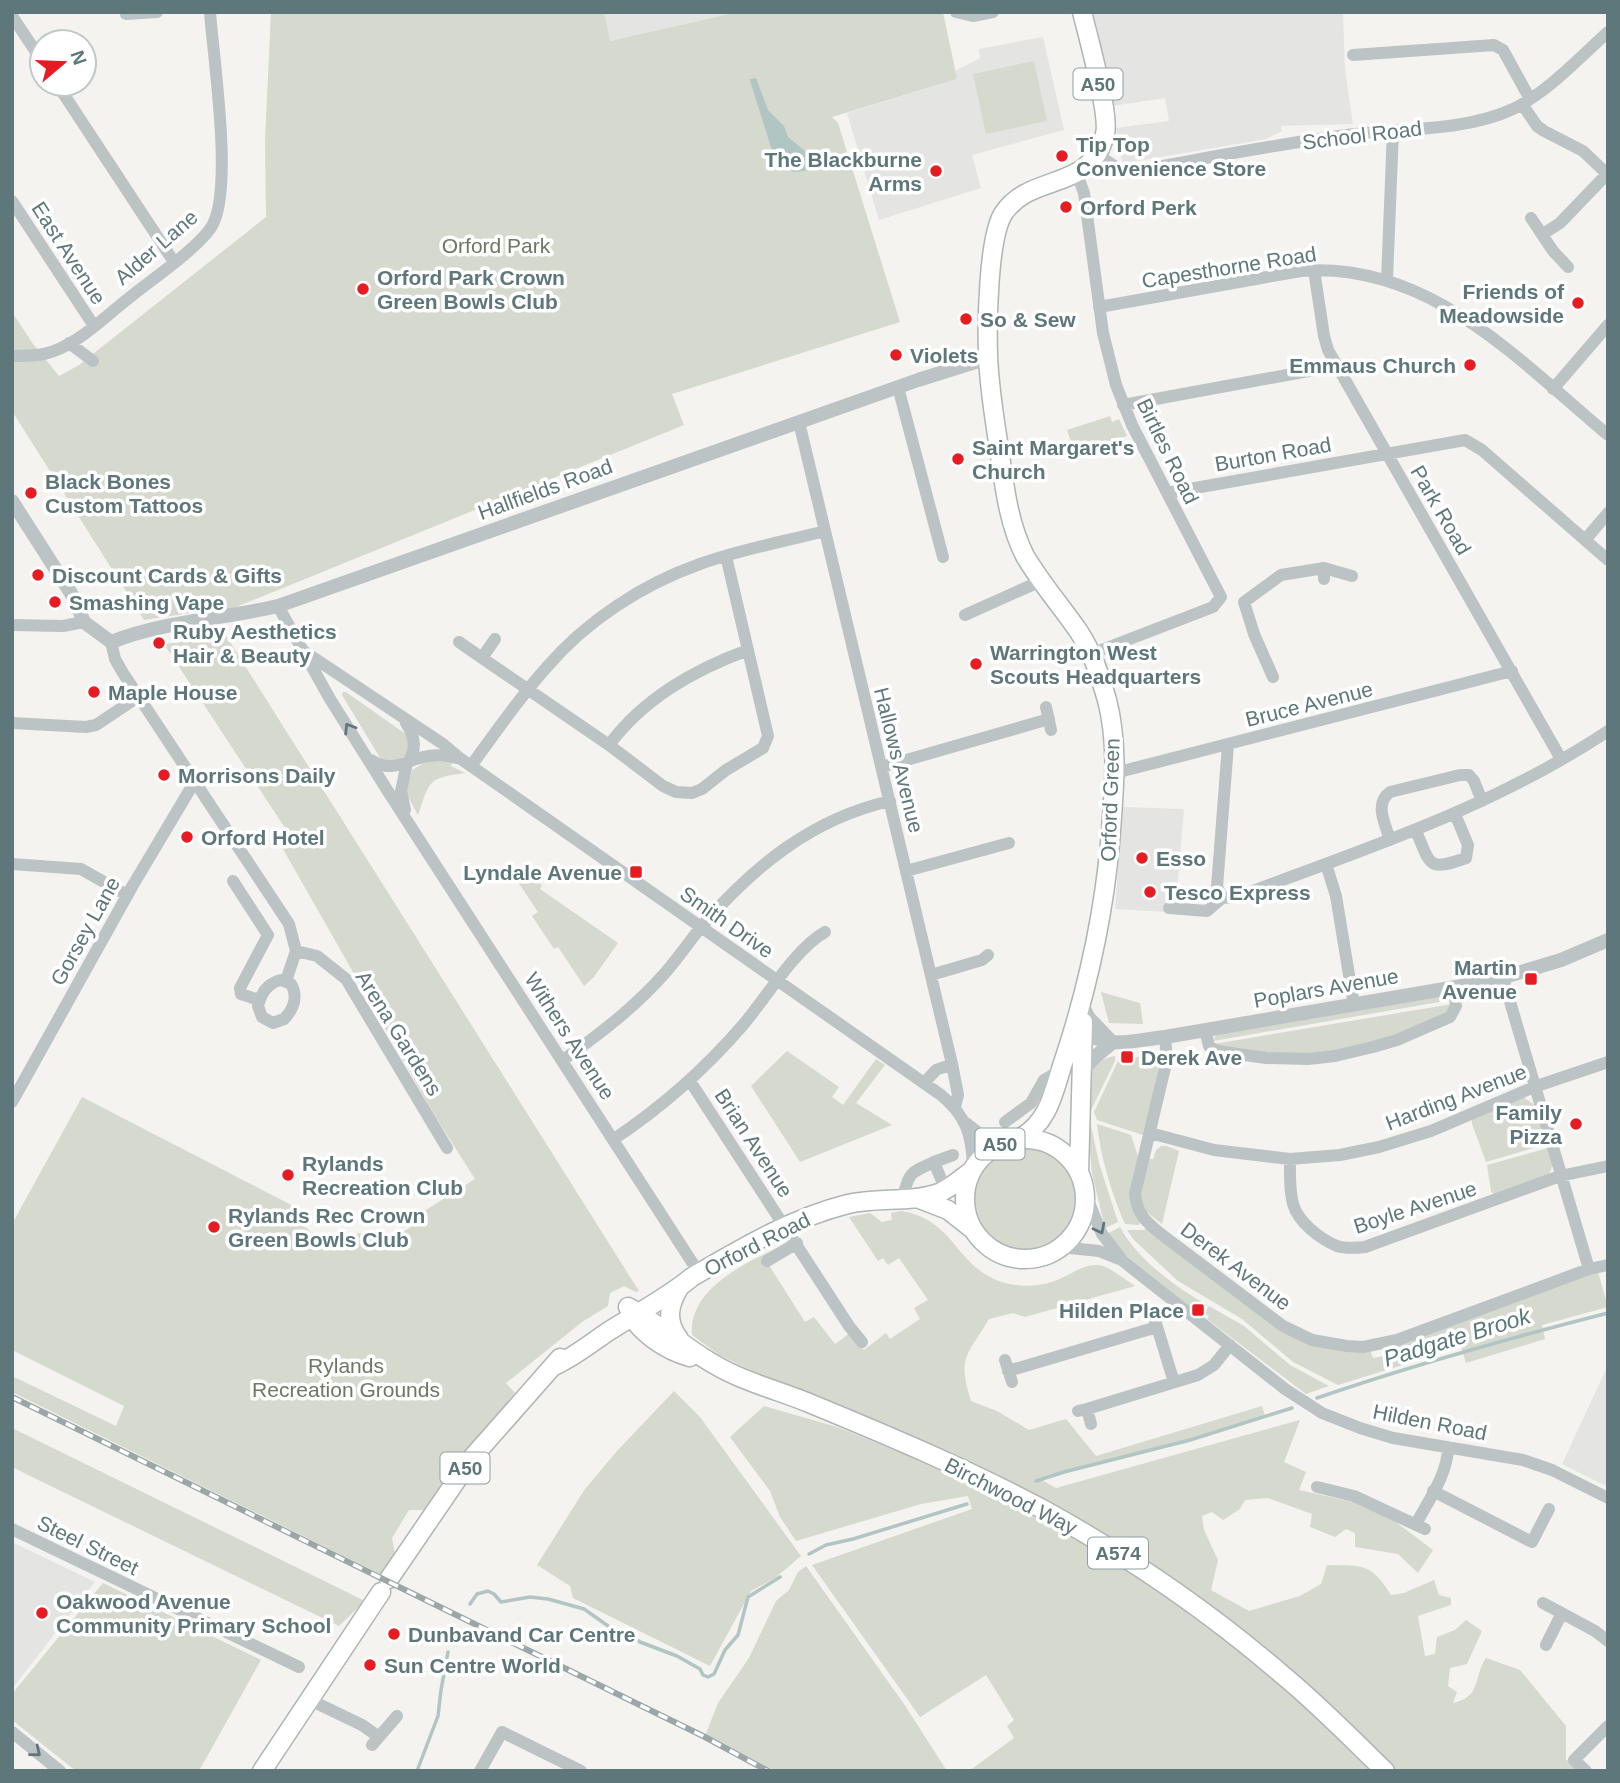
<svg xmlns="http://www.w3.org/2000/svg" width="1620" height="1783" viewBox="0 0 1620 1783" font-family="Helvetica,sans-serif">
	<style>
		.built { fill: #e4e4e3 }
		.green { fill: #d5d9ce }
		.water { fill: #b2c5c5 }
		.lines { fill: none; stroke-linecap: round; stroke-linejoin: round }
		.stream { stroke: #b2c5c5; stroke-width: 3.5 }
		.primary-casing { stroke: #aeb5b7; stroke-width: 21 }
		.minor { stroke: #bcc3c4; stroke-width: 12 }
		.tertiary { stroke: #bcc3c4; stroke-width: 14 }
		.primary { stroke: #fff; stroke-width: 18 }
		.rail-casing { stroke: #9ba6a8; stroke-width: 6 }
		.rail { stroke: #fff; stroke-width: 3.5; stroke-dasharray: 10; stroke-linecap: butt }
		.oneway { stroke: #5e777b }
		.poi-dot { fill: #e71c22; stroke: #fff; stroke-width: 2.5 }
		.labels { text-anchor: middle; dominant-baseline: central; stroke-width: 7; stroke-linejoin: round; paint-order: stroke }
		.shield { fill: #fff; stroke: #8ea0a3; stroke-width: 2 }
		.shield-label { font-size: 19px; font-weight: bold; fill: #5e777b }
		.street-label { font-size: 21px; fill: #5e777b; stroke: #fff }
		.poi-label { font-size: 21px; font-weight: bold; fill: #5e777b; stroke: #fff; text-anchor: start }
		.park-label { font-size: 21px; fill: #6c7861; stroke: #fff }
		.water-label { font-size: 23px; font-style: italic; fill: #587878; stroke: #fff }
	</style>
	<rect width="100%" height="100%" fill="#f4f3ef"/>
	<path class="built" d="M604 12H737L609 41Z
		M1092 12H1343L1345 69 1353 124 1281 126 1282 131 1266 139 1126 163 1122 162 1116 128 1169 121 1165 98 1112 106Z
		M1043 37 1064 130 972 155 981 188 879 220 847 113 957 79 955 71 980 58 979 49Z
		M1123 807 1184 809 1176 902H1166L1165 912 1115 909Z
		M1608 1365V1487L1562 1464Z
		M12 1542 95 1582 12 1689Z"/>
	<path class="green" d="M271 12H604L610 41 737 12H943L957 79 832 117 838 123 900 322 672 394 684 425 226 611 209 610 144 620 12 411V312L33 344 59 376 79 365 266 217 265 140Z
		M1034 61 1047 121 986 134 973 74Z
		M1110 416 1112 422 1119 419 1127 436 1080 455 1077 459 1067 430Z
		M199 633 215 636 225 634 639 1291 636 1292 624 1286 610 1293 608 1306 582 1322 506 1383 515 1393 467 1450 424 1510H409L392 1538 395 1554 380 1574 12 1392V1376L116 1426 124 1406 12 1350V1224L82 1097 303 1211 298 1223 308 1229 325 1250 344 1236 372 1231 400 1234 422 1220 418 1215 475 1179 435 1116 275 835 285 828 164 644 181 642 183 634Z
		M343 692H346L410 737 406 755 395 762 382 761 342 695Z
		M429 760 452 763 451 766 465 773C428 778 430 780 418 815L406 793 412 770Z
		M513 865 542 885 540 889 618 943 594 977 584 986 558 947 554 949 532 916 538 912 508 867Z
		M1101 992 1140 1003 1143 1024 1109 1023Z
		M1443 996 1451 1000 1213 1041 1216 1035Z
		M1452 1004 1444 1015 1372 1044 1321 1054H1270L1219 1047 1214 1044Z
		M787 1051 839 1087 832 1097 843 1105 876 1059 885 1065 856 1103 892 1125 800 1162 751 1086Z
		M1152 1054C1163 1060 1157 1073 1155 1083L1157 1085 1146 1136 1097 1120 1094 1112 1118 1061Z
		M1115 1056V1061L1091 1110 1090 1100 1087 1097C1088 1075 1090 1060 1115 1056Z
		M1523 1097 1535 1105 1547 1144 1486 1162 1472 1124V1118Z
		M1087 1121H1090L1099 1163 1118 1222 1105 1228 1092 1173Z
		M1097 1124 1131 1135 1138 1156 1141 1221 1139 1225 1125 1224C1111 1192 1101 1158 1097 1124Z
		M969 1199a55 55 0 1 1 110 0a55 55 0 1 1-110 0Z
		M1161 1146H1167L1179 1151 1162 1224 1142 1208 1140 1197 1149 1159H1153L1156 1150Z
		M1548 1148 1553 1165 1549 1174 1495 1196 1491 1191 1487 1165Z
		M901 1211C954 1219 955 1265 999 1281 1015 1287 1036 1287 1052 1282 1069 1277 1085 1261 1103 1266 1114 1270 1125 1280 1135 1286L1025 1317 1013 1313 989 1319C967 1356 957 1357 971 1401L997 1411 1029 1430 1066 1419 1096 1456 1262 1406 1265 1416 1190 1440 1064 1472 1042 1480 1056 1488 1300 1420 1284 1462 1306 1472 1299 1490 1353 1502 1393 1520 1433 1550 1418 1573 1398 1554 1355 1547V1533L1346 1529 1335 1537 1310 1527 1312 1514 1268 1498 1245 1500 1240 1509 1223 1520 1212 1512 1202 1516 1204 1530 1218 1560 1211 1590 1249 1611 1300 1596 1321 1584 1327 1565C1363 1566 1370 1562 1391 1595L1404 1593 1434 1580 1439 1595 1451 1598V1605L1418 1616 1425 1656 1435 1654 1437 1637 1455 1630 1466 1620 1482 1631 1467 1664 1450 1668 1448 1686 1457 1692 1453 1703C1482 1697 1473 1677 1486 1658L1520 1670 1566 1726V1759L1578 1771H1395L1315 1694 1170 1581 804 1395 719 1355 692 1335C688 1285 754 1260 791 1241L765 1259 805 1322 814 1317 835 1344 850 1333 864 1350 886 1333 890 1339 920 1319 914 1308 928 1300 899 1258 888 1265 883 1258 878 1261 849 1217 870 1213 882 1222 892 1220 891 1213Z
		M1120 1227C1138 1260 1174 1286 1207 1305L1203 1312 1195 1306 1192 1308 1127 1256 1107 1234Z
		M1147 1227 1271 1323 1370 1349 1373 1358 1395 1354 1398 1344 1598 1272 1608 1307 1542 1325 1545 1339 1466 1363 1461 1347 1338 1385 1293 1362 1242 1319 1178 1281 1134 1240 1127 1230H1144Z
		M1209 1306 1244 1326 1290 1365 1329 1386 1306 1394 1207 1319 1209 1316 1204 1313Z
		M674 1391 700 1417 801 1556 775 1578 751 1591 710 1666 573 1598 570 1586 537 1565 585 1489 617 1451Z
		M764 1406 837 1427 916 1459 984 1490 1124 1565 1259 1663 1377 1771H969L1014 1738 1007 1726 1014 1720 986 1675 920 1717 812 1565 972 1509 968 1496 921 1504 796 1541 780 1517 770 1491 730 1437Z
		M12 1428 365 1601 339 1626 28 1475 12 1467Z
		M806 1566 904 1704 947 1771H775L705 1736 718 1703 749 1658 776 1601 789 1590 798 1572Z
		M103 1583 261 1660 199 1771H76L12 1720V1694Z"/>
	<path class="water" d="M756 78 768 110 784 126 788 137 810 155 813 163 811 170 794 172 776 163 751 84 750 79Z"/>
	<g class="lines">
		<path class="stream" d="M1317 1398C1413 1365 1510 1338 1608 1313
			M1036 1481 1064 1472 1190 1440 1292 1408
			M809 1554 826 1545 853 1539 967 1504
			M470 1604 477 1594 488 1591 494 1594 501 1602 530 1597 548 1599 584 1609 611 1628 626 1632 640 1642 677 1656 700 1669 703 1675 708 1677 714 1674 725 1650 738 1635 748 1597 780 1577
			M417 1771 438 1716 441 1690 448 1652"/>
		<defs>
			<path id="primary" d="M1020 1138C1050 1122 1054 1089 1064 1060 1090 981 1107 900 1112 817 1115 778 1117 739 1107 700 1100 676 1093 653 1079 632 1061 606 1041 583 1025 556 1008 523 1004 483 999 448 994 417 989 386 988 355 987 324 988 239 1003 214 1030 172 1091 193 1105 134 1110 115 1088 36 1082 12
				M965 1199a60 60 0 1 1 120 0a60 60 0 1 1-120 0Z
				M1079 1173 1083 1022
				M917 1198 948 1210 971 1228
				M628 1307C666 1328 696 1358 735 1375 759 1386 785 1393 809 1403 889 1436 970 1470 1046 1511 1131 1558 1211 1613 1285 1677 1320 1706 1352 1739 1385 1771
				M629 1309C636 1332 668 1351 690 1357
				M679 1339C666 1322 668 1306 679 1288
				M554 1366C574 1357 591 1343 609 1331 637 1313 667 1298 692 1277 742 1248 792 1218 848 1204 878 1197 911 1203 939 1193 951 1188 960 1179 970 1172
				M389 1579 471 1459 560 1358
				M262 1771 381 1592"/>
		</defs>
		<use href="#primary" class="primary-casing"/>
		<path class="minor" d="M956 12 973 16 993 12
			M126 14 157 12
			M12 16 42 61
			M1353 55 1494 45 1503 50 1530 99
			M57 84 174 262
			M1522 104 1537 126 1544 131 1583 151 1607 174
			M1096 154 1119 169 1134 171C1208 158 1281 143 1355 134 1406 128 1466 131 1513 109 1549 91 1578 59 1608 32
			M1077 174 1084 193 1103 333 1116 385 1132 425 1221 597 1213 607 1091 654
			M12 201 94 326
			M1531 218 1553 251 1568 267
			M1543 234 1560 223 1608 173
			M1314 270 1324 336 1328 350 1561 759
			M1387 280 1393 130
			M1099 307 1301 271C1429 261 1518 360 1608 435
			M69 343 93 361
			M12 356C23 356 34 356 44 354 76 347 104 317 129 298 151 280 194 251 210 229 235 196 213 57 210 12
			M898 387 943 557
			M1553 389 1608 325
			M1123 405 1336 366
			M799 422 952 1064 958 1095 955 1107
			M1167 493 1465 440 1482 450 1608 560
			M1585 540 1608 513
			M1324 579V568L1352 576
			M278 606 330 699 389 793 699 1273
			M965 615 1041 581
			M12 625 63 626 84 622
			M111 642 115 659 123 673 289 924 296 951 317 956 346 979 447 1148
			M459 642 482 658 495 639
			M305 652 443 744 461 759 941 1095C966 1116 972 1134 973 1167
			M482 658 609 745 663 786 676 792 692 793 702 789 726 770 763 748 768 736 726 556
			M1273 677 1254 634 1244 602 1281 575 1324 568
			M1046 707 1051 730
			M12 723 86 727 96 725 138 697
			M406 723C415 736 417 749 408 762
			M609 745C644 698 694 670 748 650
			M1228 745 1217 887 1222 898 1236 897C1363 850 1494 807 1608 731
			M371 760C390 773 404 762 423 757 435 754 446 755 457 758
			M471 766C495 733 519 698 546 668 586 621 643 584 700 564 741 549 783 542 825 531
			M882 767 1049 719
			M1115 773 1512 671
			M405 810 401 791 407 763
			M1416 831C1431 865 1427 872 1466 858L1468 845 1455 814
			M1390 840C1385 823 1374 804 1390 792L1460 775H1469L1474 781 1482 801
			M12 864 81 869 127 895
			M1326 864 1336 896 1354 1005
			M906 871 1009 843
			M233 881 268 935 240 988 241 994 259 1000
			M1169 908 1207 911 1222 898
			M931 975 982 960 988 955
			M1503 978 1589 1269
			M281 980 291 984C298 996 294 1009 284 1019L273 1023 262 1017 258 1006C261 993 268 983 281 980Z
			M286 981 296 951
			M1205 1030 1209 1046 1217 1051 1266 1058 1308 1059 1335 1056 1373 1047 1397 1040 1450 1017 1456 1006 1454 988
			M1165 1037 1167 1059 1135 1194C1137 1214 1146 1222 1161 1234L1283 1326 1312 1340 1347 1346 1363 1347 1397 1340 1589 1269 1608 1265
			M563 1060C600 1034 635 1007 665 973 678 958 689 942 701 927 753 867 811 819 890 801
			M690 1081 849 1326 862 1342
			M924 1083 936 1070 952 1064
			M12 1102 133 885 195 781
			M1005 1122 1031 1103 1044 1080 1060 1071
			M966 1123 985 1138 1002 1143
			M1150 1133 1214 1150 1290 1159 1340 1155 1379 1147 1431 1131 1534 1087 1608 1062
			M614 1139C662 1107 705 1069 743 1025 766 998 795 949 825 932
			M1290 1159C1290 1174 1289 1189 1293 1204 1298 1222 1320 1239 1337 1246 1346 1249 1356 1248 1365 1247L1560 1176 1608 1166
			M941 1179 934 1162 953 1155
			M1085 1193 1102 1234 1123 1261 1285 1389 1322 1413 1360 1428 1393 1438 1523 1460 1552 1470 1608 1498
			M903 1198C908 1173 911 1172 934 1162
			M1060 1247 1099 1251 1119 1259
			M767 1261 797 1243
			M1154 1317 1174 1382
			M1005 1360 1012 1382
			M1008 1371 1157 1327
			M1087 1409 1198 1375 1214 1365 1230 1345
			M1078 1411 1087 1409 1091 1424
			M1317 1487 1354 1496 1425 1529
			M1433 1491 1532 1542 1549 1509
			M1416 1524C1428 1501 1448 1474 1448 1447
			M12 1529 299 1667
			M1543 1603 1595 1631 1608 1641
			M1546 1645 1562 1613
			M308 1699 362 1725 379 1737
			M12 1732 60 1771
			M372 1745 397 1716
			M480 1771 502 1732 581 1771
			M1586 1771 1574 1760 1608 1726"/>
		<path class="tertiary" d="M12 501 74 598 84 622 111 642C164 621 223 619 278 606L918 380 988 358
			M1083 1006 1088 1017 1110 1040
			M1074 1041C1087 1033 1100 1040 1113 1042 1126 1044 1151 1038 1165 1037L1491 981 1561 960 1608 940
			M1082 1071 1096 1056 1113 1042"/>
		<use href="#primary" class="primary"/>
		<defs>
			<path id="rail" d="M12 1397 703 1736 768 1771"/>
		</defs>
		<use href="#rail" class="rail-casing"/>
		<use href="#rail" class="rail"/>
	</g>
	<defs><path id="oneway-chevron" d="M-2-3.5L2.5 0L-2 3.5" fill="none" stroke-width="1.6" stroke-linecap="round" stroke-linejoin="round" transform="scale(1.75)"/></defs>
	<g class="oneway">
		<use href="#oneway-chevron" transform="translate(349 728) rotate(-122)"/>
		<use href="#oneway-chevron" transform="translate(1100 1229) rotate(63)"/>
		<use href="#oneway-chevron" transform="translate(36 1752) rotate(39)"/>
	</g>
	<g class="poi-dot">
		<circle cx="1062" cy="156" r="7"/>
		<circle cx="936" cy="171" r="7"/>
		<circle cx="1066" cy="207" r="7"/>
		<circle cx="363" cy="289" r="7"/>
		<circle cx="1578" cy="303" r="7"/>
		<circle cx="966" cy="319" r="7"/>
		<circle cx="896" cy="355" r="7"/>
		<circle cx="1470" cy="365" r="7"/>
		<circle cx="958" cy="459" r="7"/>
		<circle cx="31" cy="493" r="7"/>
		<circle cx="38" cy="575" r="7"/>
		<circle cx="55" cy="602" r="7"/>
		<circle cx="159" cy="643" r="7"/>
		<circle cx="976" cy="664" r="7"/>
		<circle cx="94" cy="692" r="7"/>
		<circle cx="164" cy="775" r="7"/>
		<circle cx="187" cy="837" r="7"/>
		<circle cx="1142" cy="858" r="7"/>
		<rect x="629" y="865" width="14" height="14" rx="3.5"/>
		<circle cx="1150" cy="892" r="7"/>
		<rect x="1524" y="972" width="14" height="14" rx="3.5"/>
		<rect x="1120" y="1050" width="14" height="14" rx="3.5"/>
		<circle cx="1576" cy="1124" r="7"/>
		<circle cx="288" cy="1175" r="7"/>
		<circle cx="214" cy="1227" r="7"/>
		<rect x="1191" y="1303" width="14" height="14" rx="3.5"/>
		<circle cx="42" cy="1613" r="7"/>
		<circle cx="394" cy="1634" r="7"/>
		<circle cx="370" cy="1665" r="7"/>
	</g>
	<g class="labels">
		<g class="shield">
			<rect x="1073.5" y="68.5" width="49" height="31" rx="5"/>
			<rect x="975.5" y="1128.5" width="49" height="31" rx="5"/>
			<rect x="440.5" y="1452.5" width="49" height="31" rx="5"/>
			<rect x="1088" y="1537.5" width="60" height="31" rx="5"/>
		</g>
		<g class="shield-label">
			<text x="1098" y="84">A50</text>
			<text x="1000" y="1144">A50</text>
			<text x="465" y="1468">A50</text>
			<text x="1118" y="1553">A574</text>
		</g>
		<g class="street-label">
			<text transform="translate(1362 135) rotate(-7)">School Road</text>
			<text transform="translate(156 247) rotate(-41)">Alder Lane</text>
			<text transform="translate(69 253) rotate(57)">East Avenue</text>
			<text transform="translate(1229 267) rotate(-9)">Capesthorne Road</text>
			<text transform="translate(1168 451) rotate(64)">Birtles Road</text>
			<text transform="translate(1273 454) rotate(-10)">Burton Road</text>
			<text transform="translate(545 489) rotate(-20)">Hallfields Road</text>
			<text transform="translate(1441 510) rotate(60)">Park Road</text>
			<text transform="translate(1309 704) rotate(-14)">Bruce Avenue</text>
			<text transform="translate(899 760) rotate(76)">Hallows Avenue</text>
			<text transform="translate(1110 800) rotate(-88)">Orford Green</text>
			<text transform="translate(727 922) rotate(35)">Smith Drive</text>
			<text transform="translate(85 931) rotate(-61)">Gorsey Lane</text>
			<text transform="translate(1326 988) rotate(-10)">Poplars Avenue</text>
			<text transform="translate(399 1033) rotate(58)">Arena Gardens</text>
			<text transform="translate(570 1036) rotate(57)">Withers Avenue</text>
			<text transform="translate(1456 1097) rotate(-21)">Harding Avenue</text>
			<text transform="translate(754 1143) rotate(57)">Brian Avenue</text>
			<text transform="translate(1415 1207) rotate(-18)">Boyle Avenue</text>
			<text transform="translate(757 1244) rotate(-27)">Orford Road</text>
			<text transform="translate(1236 1266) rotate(37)">Derek Avenue</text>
			<text transform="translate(1430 1422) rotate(11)">Hilden Road</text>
			<text transform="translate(1011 1496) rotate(27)">Birchwood Way</text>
			<text transform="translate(88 1545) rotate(26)">Steel Street</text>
		</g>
		<g class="poi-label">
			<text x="1076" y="144">Tip Top<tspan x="1076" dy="24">Convenience Store</tspan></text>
			<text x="922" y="159" text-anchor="end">The Blackburne<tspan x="922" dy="24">Arms</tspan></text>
			<text x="1080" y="207">Orford Perk</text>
			<text x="377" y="277">Orford Park Crown<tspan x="377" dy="24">Green Bowls Club</tspan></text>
			<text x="1564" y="291" text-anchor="end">Friends of<tspan x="1564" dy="24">Meadowside</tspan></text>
			<text x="980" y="319">So &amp; Sew</text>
			<text x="910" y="355">Violets</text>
			<text x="1456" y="365" text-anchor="end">Emmaus Church</text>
			<text x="972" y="447">Saint Margaret's<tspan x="972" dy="24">Church</tspan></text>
			<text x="45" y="481">Black Bones<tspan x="45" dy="24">Custom Tattoos</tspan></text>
			<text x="52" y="575">Discount Cards &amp; Gifts</text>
			<text x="69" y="602">Smashing Vape</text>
			<text x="173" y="631">Ruby Aesthetics<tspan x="173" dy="24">Hair &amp; Beauty</tspan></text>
			<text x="990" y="652">Warrington West<tspan x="990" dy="24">Scouts Headquarters</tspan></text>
			<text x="108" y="692">Maple House</text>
			<text x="178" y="775">Morrisons Daily</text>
			<text x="201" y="837">Orford Hotel</text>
			<text x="1156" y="858">Esso</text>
			<text x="622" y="872" text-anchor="end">Lyndale Avenue</text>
			<text x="1164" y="892">Tesco Express</text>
			<text x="1517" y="967" text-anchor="end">Martin<tspan x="1517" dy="24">Avenue</tspan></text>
			<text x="1141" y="1057">Derek Ave</text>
			<text x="1562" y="1112" text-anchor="end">Family<tspan x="1562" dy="24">Pizza</tspan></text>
			<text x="302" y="1163">Rylands<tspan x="302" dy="24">Recreation Club</tspan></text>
			<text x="228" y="1215">Rylands Rec Crown<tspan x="228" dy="24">Green Bowls Club</tspan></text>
			<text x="1184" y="1310" text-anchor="end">Hilden Place</text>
			<text x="56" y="1601">Oakwood Avenue<tspan x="56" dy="24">Community Primary School</tspan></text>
			<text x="408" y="1634">Dunbavand Car Centre</text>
			<text x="384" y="1665">Sun Centre World</text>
		</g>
		<g class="park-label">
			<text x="496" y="245">Orford Park</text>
			<text x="346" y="1365">Rylands<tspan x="346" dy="24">Recreation Grounds</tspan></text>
		</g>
		<g class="water-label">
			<text transform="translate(1457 1337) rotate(-17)">Padgate Brook</text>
		</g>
	</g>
	<rect width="1620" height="1783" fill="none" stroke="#5e777b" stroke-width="28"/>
	<g transform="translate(63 63) rotate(71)"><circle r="33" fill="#ffffff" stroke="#bfc9ca" stroke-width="2"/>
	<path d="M0-5L12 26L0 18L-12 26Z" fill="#e71c22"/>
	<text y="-10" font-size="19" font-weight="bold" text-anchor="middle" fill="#5e777b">N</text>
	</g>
</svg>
